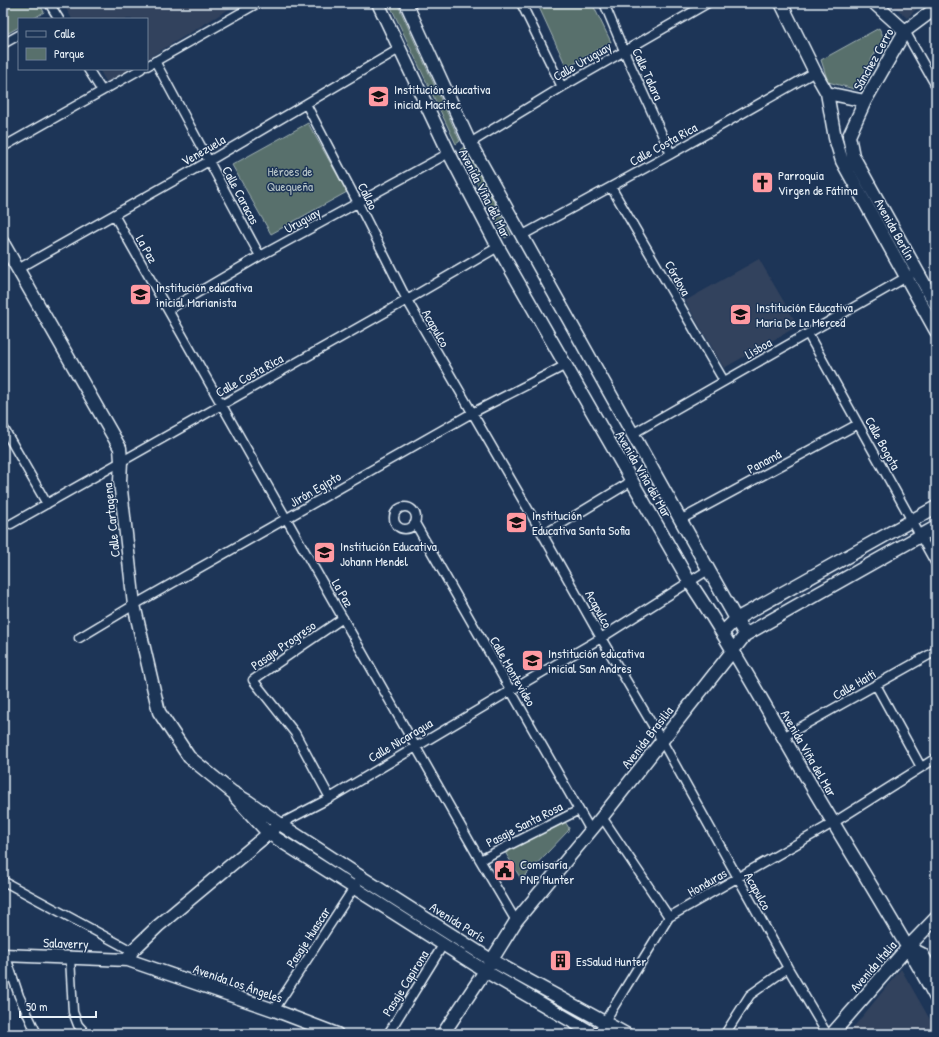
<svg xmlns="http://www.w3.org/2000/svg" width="939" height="1037" viewBox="0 0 939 1037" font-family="'Patrick Hand',sans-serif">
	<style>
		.built { fill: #32425d }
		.green { fill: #58706c; stroke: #a0b0b2 }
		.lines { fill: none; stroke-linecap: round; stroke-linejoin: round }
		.street-casing { stroke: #e8f1f8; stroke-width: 11 }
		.secondary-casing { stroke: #e8f1f8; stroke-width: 15 }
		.street { stroke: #1d3557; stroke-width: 8 }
		.secondary { stroke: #1d3557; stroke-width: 12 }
		.labels { text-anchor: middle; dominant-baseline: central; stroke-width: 3; stroke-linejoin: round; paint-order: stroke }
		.street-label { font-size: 13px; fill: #e8f1f8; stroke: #1d3557 }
		.poi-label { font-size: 13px; fill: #e8f1f8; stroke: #1d3557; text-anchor: start }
		.park-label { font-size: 13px; fill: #b6c4c7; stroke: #1d3557 }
	</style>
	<rect width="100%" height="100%" fill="#1d3557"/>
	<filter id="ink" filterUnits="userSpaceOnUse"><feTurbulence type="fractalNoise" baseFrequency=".025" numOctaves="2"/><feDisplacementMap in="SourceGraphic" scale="8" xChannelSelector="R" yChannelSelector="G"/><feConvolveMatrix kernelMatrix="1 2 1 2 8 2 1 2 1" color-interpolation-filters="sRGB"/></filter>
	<g filter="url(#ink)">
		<path class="built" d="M63 3H239L147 59V19H72Z
			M891 3H922L907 18Z
			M99 69H131L107 83Z
			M759 259 798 326 724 368 685 301Z
			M901 969 936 1030V1034H848Z"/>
		<path class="green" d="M3 3H39L44 12 33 19H19V27L3 36Z
			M389 3H397L460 141 456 144Z
			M537 3H592L611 42 567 68Z
			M879 28 884 38 854 89 828 82 821 60Z
			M308 123 347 192 271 234 232 165Z
			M465 146 511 235 505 238 460 150Z
			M562 817 569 828 568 831 526 875 521 879 505 852Z"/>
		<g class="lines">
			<defs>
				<path id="street" d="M49 3 59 19
					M521 3 562 87
					M604 3 624 51 671 154
					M905 31 936 86
					M3 44 19 35
					M155 61 260 256
					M147 66 258 3
					M88 69 102 91
					M306 104 358 203 407 300 543 535 601 638 662 741 788 968 827 1034
					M470 143 562 87 708 3
					M3 147 141 69
					M611 187 724 381
					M114 215 480 860 516 921
					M521 236 671 154 815 72
					M18 269 209 161 399 49
					M168 310 260 256 449 153
					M808 334 936 564
					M3 427 47 504
					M632 434 917 271
					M394 518a11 11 0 1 1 22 0a11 11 0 1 1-22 0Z
					M680 520 858 424
					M415 523 591 831
					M11 524 407 300 498 247
					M543 535 632 481
					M79 638 134 605 472 413 566 365
					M876 685 921 767
					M783 737 936 651
					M330 798 295 733 253 680 302 646 343 618
					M602 817 669 917
					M280 824 330 798 510 691 601 638 708 570
					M480 860 579 810
					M3 881 132 951
					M5 954 19 996 37 1034
					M70 957 73 1012 78 1025 86 1034
					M274 1010 361 877
					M388 1034 443 945
					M597 1034 669 917 833 823 936 758
					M725 1034 750 995 788 968"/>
				<path id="secondary" d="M378 3 449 153 498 247 689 581C733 647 772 718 812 787 853 857 897 926 936 998
					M406 3 470 143 745 635
					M781 3 815 72 827 93 835 138 842 161 936 331
					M874 3 905 31
					M827 93 865 101
					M849 136 853 156 936 305
					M849 136 865 101 905 31 936 8
					M3 243 120 448 121 461 120 481 134 605 159 712 189 757 232 792 249 802 280 824 361 877 491 960 626 1034
					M722 633 736 619 936 507
					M236 798 268 833 485 971 594 1034
					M908 947 922 954 936 978
					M3 955 128 960 274 1010 337 1034
					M128 960 132 951 158 926 274 829
					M443 1034 485 971 516 921 602 817 745 635 936 527
					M832 1034 908 947 936 918"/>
			</defs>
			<use href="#street" class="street-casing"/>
			<use href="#secondary" class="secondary-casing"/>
			<use href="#street" class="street"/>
			<use href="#secondary" class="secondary"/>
		</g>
	</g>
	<defs>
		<symbol id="school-square" viewBox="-11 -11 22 22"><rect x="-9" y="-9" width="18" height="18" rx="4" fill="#ff9aa2" stroke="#1d3557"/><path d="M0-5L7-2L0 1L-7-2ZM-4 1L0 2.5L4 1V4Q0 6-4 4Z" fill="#111"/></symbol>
		<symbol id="church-square" viewBox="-11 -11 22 22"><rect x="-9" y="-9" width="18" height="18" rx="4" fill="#ff9aa2" stroke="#1d3557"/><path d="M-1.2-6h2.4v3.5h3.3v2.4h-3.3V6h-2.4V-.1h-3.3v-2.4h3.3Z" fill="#111"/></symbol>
		<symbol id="civic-square" viewBox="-11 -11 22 22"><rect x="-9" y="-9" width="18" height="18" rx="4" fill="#ff9aa2" stroke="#1d3557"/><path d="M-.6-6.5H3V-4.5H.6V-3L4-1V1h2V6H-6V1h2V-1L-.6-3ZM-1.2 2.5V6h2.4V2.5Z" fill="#111"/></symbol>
		<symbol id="building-square" viewBox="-11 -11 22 22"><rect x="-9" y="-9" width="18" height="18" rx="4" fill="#ff9aa2" stroke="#1d3557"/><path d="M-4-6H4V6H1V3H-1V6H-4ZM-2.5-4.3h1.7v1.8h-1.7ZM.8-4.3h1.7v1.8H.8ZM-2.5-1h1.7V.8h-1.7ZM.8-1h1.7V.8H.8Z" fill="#111"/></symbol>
	</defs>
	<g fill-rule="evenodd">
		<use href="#school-square" x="366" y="84" width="25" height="25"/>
		<use href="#church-square" x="750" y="170" width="25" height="25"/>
		<use href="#school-square" x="128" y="282" width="25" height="25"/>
		<use href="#school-square" x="728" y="302" width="25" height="25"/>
		<use href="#school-square" x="504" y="510" width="25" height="25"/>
		<use href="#school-square" x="312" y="540" width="25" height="25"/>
		<use href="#school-square" x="520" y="648" width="25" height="25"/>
		<use href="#civic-square" x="492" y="858" width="25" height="25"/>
		<use href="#building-square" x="548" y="948" width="25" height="25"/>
	</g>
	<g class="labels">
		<g class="street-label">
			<text transform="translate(873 59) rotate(-61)">Sánchez Cerro</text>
			<text transform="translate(582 61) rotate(-30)">Calle Uruguay</text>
			<text transform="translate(648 74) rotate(65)">Calle Talara</text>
			<text transform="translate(663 144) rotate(-29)">Calle Costa Rica</text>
			<text transform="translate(203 150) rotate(-30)">Venezuela</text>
			<text transform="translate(485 193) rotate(63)">Avenida Viña del Mar</text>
			<text transform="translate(241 195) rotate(62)">Calle Caracas</text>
			<text transform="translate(368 196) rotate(63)">Callao</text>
			<text transform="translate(302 220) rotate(-29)">Uruguay</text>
			<text transform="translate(895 229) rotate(61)">Avenida Berlín</text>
			<text transform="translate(147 249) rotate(60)">La Paz</text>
			<text transform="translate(678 278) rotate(60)">Córdova</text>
			<text transform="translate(436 328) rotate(60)">Acapulco</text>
			<text transform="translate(758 348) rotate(-30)">Lisboa</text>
			<text transform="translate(249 375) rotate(-29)">Calle Costa Rica</text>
			<text transform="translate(883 443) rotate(61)">Calle Bogota</text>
			<text transform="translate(764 461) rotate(-28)">Panamá</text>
			<text transform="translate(644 474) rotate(60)">Avenida Viña del Mar</text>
			<text transform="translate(315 489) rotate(-30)">Jirón Egipto</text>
			<text transform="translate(111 520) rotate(-96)">Calle Cartagena</text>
			<text transform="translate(343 593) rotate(60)">La Paz</text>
			<text transform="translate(599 609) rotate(61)">Acapulco</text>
			<text transform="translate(283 645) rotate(-35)">Pasaje Progreso</text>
			<text transform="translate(513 671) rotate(60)">Calle Montevideo</text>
			<text transform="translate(854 684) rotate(-30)">Calle Haiti</text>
			<text transform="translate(647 737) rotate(-52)">Avenida Brasilia</text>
			<text transform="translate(400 740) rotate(-31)">Calle Nicaragua</text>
			<text transform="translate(809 753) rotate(60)">Avenida Viña del Mar</text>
			<text transform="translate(524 824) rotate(-27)">Pasaje Santa Rosa</text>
			<text transform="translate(707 882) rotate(-30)">Honduras</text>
			<text transform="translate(758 891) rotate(61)">Acapulco</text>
			<text transform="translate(458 922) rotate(32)">Avenida París</text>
			<text transform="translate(308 937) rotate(-57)">Pasaje Huascar</text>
			<text transform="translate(66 943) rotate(2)">Salaverry</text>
			<text transform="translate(873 966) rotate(-49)">Avenida Italia</text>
			<text transform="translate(238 983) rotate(19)">Avenida Los Ángeles</text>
			<text transform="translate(405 983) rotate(-58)">Pasaje Capirona</text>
		</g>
		<g class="poi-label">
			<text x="394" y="89">Institución educativa<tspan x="394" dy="15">inicial Macitec</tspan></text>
			<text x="778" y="175">Parroquia<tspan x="778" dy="15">Virgen de Fátima</tspan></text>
			<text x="156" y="287">Institución educativa<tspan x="156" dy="15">inicial Marianista</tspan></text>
			<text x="756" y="307">Institución Educativa<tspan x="756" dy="15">Maria De La Merced</tspan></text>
			<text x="532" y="515">Institución<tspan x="532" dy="15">Educativa Santa Sofia</tspan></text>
			<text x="340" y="546">Institución Educativa<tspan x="340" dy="15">Johann Mendel</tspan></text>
			<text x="548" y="653">Institución educativa<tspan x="548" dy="15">inicial San Andres</tspan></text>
			<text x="520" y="864">Comisaría<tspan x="520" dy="15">PNP Hunter</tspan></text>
			<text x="576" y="961">EsSalud Hunter</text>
		</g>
		<g class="park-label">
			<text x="290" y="171">Héroes de<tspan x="290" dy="15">Quequeña</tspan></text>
		</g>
	</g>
	<rect width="939" height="1037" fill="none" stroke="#1d3557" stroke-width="16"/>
	<rect x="8" y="8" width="923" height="1021" fill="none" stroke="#e8f1f8" stroke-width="1.5" filter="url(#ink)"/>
	<rect x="18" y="18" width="130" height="52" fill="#1d3557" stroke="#6e8097"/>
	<rect x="26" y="31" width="20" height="6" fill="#1d3557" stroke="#6e8097"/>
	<text x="54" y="38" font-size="12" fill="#e8f1f8">Calle</text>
	<rect x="26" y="48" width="20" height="12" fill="#58706c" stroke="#6e8097"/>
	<text x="54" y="58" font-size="12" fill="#e8f1f8">Parque</text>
	<path d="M20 1011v6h76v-6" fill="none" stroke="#e8f1f8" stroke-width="2"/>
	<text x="26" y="1011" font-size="12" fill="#e8f1f8" stroke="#1d3557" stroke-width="3" paint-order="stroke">50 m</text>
</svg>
